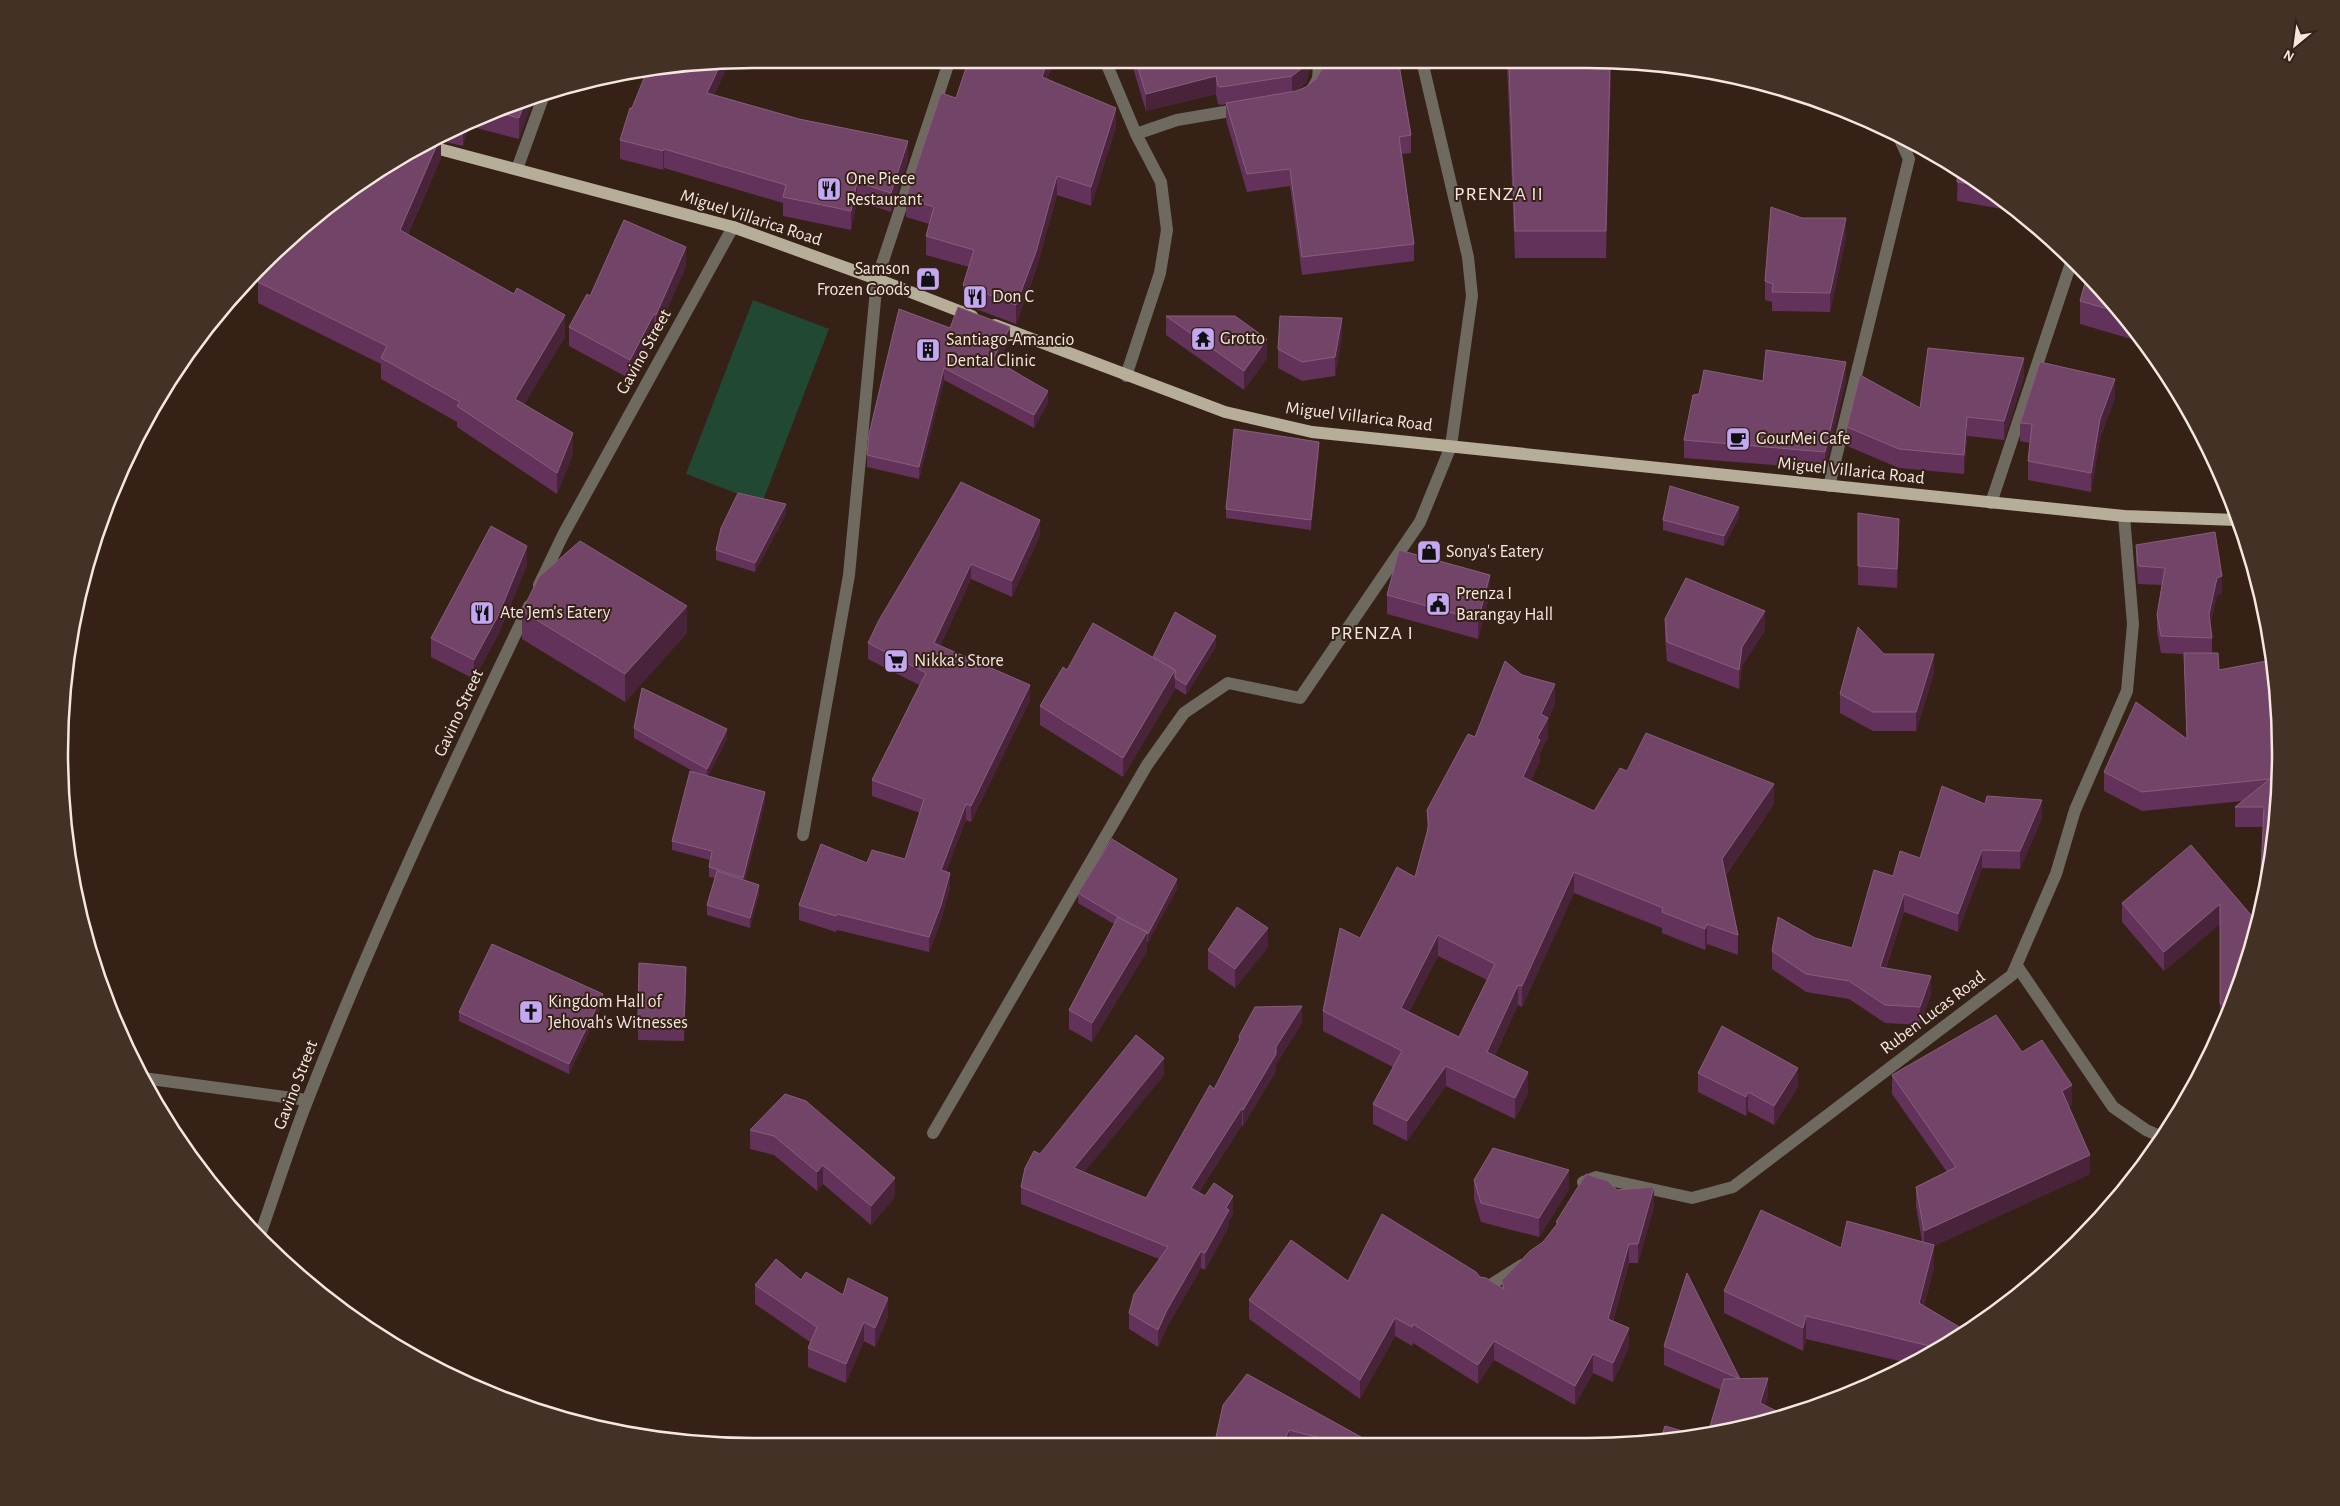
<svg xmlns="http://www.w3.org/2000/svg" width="2340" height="1506" viewBox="0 0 2340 1506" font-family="'Alegreya Sans',sans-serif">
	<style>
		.green { fill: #214833 }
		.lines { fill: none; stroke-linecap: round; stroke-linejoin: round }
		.minor { stroke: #6e6a60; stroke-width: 12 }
		.major { stroke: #b6ae99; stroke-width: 12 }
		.wall { fill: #62325a; fill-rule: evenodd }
		.shaded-wall { fill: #492339 }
		.building { fill: #724568; stroke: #865e7b; fill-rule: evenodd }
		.labels { text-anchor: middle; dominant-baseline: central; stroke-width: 4; stroke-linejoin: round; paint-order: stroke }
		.poi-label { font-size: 18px; fill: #f5e7df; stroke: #352116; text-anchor: start }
		.street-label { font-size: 18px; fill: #f5e7df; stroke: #352116 }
		.quarter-label { font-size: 20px; letter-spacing: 1px; fill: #f5e7df; stroke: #352116 }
		.rim { fill: none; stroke: #f5e7df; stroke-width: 2.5 }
	</style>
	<rect width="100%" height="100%" fill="#352116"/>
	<path class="green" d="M753 300 829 329 762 503 686 474Z"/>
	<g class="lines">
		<path class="minor" d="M1107 65 1136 134 1161 182 1167 230 1160 273 1126 376
			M1311 91 1318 79 1319 65
			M1136 134 1177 120 1242 109
			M517 169 545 92
			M1829 486 1909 159 1897 133
			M1991 503 2072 260
			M539 585 563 535 733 227
			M803 835 849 575 877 279 948 65
			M2017 966 2113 1107 2146 1130 2162 1137
			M143 1078 307 1100
			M933 1133 1147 765 1184 713 1228 683 1300 698 1420 522 1451 446 1472 296 1468 257 1423 65
			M1583 1182 1596 1177 1692 1198 1733 1187 2012 975 2056 874 2075 810 2127 691 2133 624 2124 516
			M260 1235C276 1190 290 1144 308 1099 374 931 451 768 529 606
			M1484 1289 1522 1265"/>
		<path class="major" d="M428 146 733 227 877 279 972 316
			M995 325 1225 412 1312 432 2124 516 2237 520"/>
	</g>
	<path class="wall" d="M662 65H728L714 95 908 160 891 212 857 201 851 230 783 216V203L664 168 663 170 620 159V140L632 108Z
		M967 65H1052L1047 80 1116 127 1091 206 1057 195 1036 270 1016 324 963 304V285L969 267 926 255V236L929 224 906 217V198L956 98Z
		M1133 65H1311L1306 83 1294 92 1306 87 1316 79 1323 68 1324 65H1400V68L1411 135V153L1402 154 1414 244V261L1302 275 1290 186 1247 192 1226 120V104L1221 105 1218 104 1216 94 1146 111 1133 68Z
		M1507 65H1611L1606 258H1515Z
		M530 96 519 139 469 126 463 146 441 141V158L408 234 565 337 524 404 573 454 557 494 457 427V422L381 379V364L258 303V282L367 176Z
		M1958 169 2008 205V210L1957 201Z
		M1846 237 1830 312 1772 311V302L1765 300V281Z
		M686 266 656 334 654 333 630 379 569 346V327L590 296Z
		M2087 276 2138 330 2140 334 2138 341 2080 324V301Z
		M1166 316 1267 358 1244 390 1166 335Z
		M950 328 1010 340 998 362 1048 403 1034 428 944 380 919 479 867 467V455Z
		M1342 337 1335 376 1302 381 1278 368V349Z
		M2024 377 2004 440 1967 436 1964 474 1899 468 1847 446V427L1920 408Z
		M1846 380 1825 469 1684 458V440L1763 381Z
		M2115 398 2100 438 2091 492 2028 480V461L2030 443 2020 441V423Z
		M1319 452 1311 530 1226 518V509Z
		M961 482 1040 535 1012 597 971 579 940 646 1030 700 971 822 966 820 946 871 950 888 941 920 929 952 837 930 836 932 799 920V905L867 863 905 859 920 813 872 796V780L919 685 868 659V643Z
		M1858 513 1899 538 1897 588 1858 585Z
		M786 514 755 572 716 560V550Z
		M1739 517 1724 546 1663 530V520Z
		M2136 545 2222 593 2217 595 2210 625 2212 638V653L2219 670 2280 707 2263 827H2235V807L2243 801 2142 811 2104 791V772L2187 738 2184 654 2161 653 2157 632V615L2162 585 2138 584 2136 562Z
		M527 565 498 635 474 679 431 657V638Z
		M1490 594 1478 639 1387 614V595Z
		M522 611 687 633 625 702 522 639Z
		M1665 619 1765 630 1742 666 1739 689 1667 661 1665 638Z
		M1216 646 1186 695 1175 688V689L1123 777 1040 725V706L1067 670 1153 657Z
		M1884 654 1934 673 1916 731H1873L1840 713V694Z
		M1555 704 1548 719V738L1540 753V761L1531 781 1594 811 1627 771 1774 804 1726 875 1738 935V955L1707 944 1705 950 1662 933V928L1574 893 1522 1007 1518 1005 1495 1055 1528 1093 1515 1119 1446 1086 1407 1141 1373 1124V1104L1393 1067 1323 1031V1011L1360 938 1415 877 1427 832V810L1475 737ZM1438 956 1487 980 1459 1037 1409 1012Z
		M634 728 727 739 708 776 765 802 745 880 759 894 750 928 707 915V905L715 878 709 877V867L710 860 672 850V841L698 774 634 738Z
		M1985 804 2042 818 2020 869 1982 868 1958 932 1904 912 1886 968 1931 994 1920 1025 1885 1023 1849 999 1806 992 1772 969V951L1815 938 1852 948 1893 876 1920 858Z
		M1177 889 1147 943V951L1092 1042 1069 1029V1010L1114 924 1078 903V893Z
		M2122 903 2257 922 2244 976 2223 1023H2220V924L2164 971 2122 922Z
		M1268 947 1235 988 1208 969V950Z
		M686 986 684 1041 638 1040V1021Z
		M603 1003 569 1074 459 1021V1012Z
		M1302 1023 1276 1064V1071L1243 1126 1242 1125 1199 1192 1233 1213 1229 1221V1226L1205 1270 1201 1268 1167 1327 1158 1347 1129 1329V1313L1159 1259 1021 1204V1187L1040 1154 1164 1075 1084 1172 1146 1198 1214 1089 1239 1043V1036Z
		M2022 1052 2072 1104 2069 1106 2090 1174 1934 1246V1267L1924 1306 1966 1331 1912 1364 1806 1339 1803 1351 1724 1313V1291L1841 1248 1922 1241 1916 1206V1187L1947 1172 1892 1094V1075Z
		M1698 1073 1798 1087 1774 1125 1748 1111 1746 1116 1698 1092Z
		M785 1094 895 1197 871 1225 823 1184 817 1191 774 1155 750 1149V1130Z
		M1474 1180 1569 1189 1539 1237 1481 1222 1474 1199Z
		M1617 1190 1654 1206 1638 1263H1629L1613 1321 1629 1347 1613 1382 1593 1373 1575 1405 1494 1360 1478 1384 1413 1343 1412 1346 1395 1336 1360 1399 1249 1319V1300L1348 1281 1480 1277 1502 1287V1280L1543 1242 1556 1226V1222Z
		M801 1280 843 1295 888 1317 875 1347 864 1341 846 1383 808 1367V1348L810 1342 755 1304V1285Z
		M1664 1346 1740 1379 1768 1397 1721 1390 1664 1365Z
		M1223 1405 1361 1445 1216 1444V1437Z"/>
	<path class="shaded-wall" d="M720 65H728L707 112V93Z
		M1046 65H1052L1042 96V77Z
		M1306 65H1311L1306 83 1292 93V76Z
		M1610 65H1611L1606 258V231Z
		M1216 76V94L1146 111V94Z
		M536 94 519 139V118L527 97Z
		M1116 108V127L1091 206V187Z
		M469 126 463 146V128Z
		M439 140H441V158L400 251V230Z
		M908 141V160L891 212V193Z
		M664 149V168L663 170V151Z
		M1057 176V195L1036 270 1016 324V305Z
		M857 182V201L851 230V211Z
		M1846 218V237L1830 312V293Z
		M686 247V266L656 334V315Z
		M654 314V333L630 379V360Z
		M565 315V337L515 420V399Z
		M1342 318V337L1335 376V357Z
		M1010 327V340L993 371V359Z
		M2138 331 2140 334 2138 341Z
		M1267 339V358L1244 390V371Z
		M2024 358V377L2004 440V421Z
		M1846 362V380L1825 469V452Z
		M944 368V380L919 479V467Z
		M2115 379V398L2100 438 2091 492V473L2100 419Z
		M1048 391V403L1034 428V415Z
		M1967 417V436L1964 474V455Z
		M573 433V454L557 494V473Z
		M1319 442V452L1311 530V520Z
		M786 504V514L755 572V563Z
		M1739 507V517L1724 546V536Z
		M1899 519V538L1897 588V569Z
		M1040 520V535L1012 597V581Z
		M527 546V565L498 635 474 679V660Z
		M971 564V579L934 659V643Z
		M1490 575V594L1478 639V620Z
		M2222 576V593L2217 595 2209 631V614L2217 578Z
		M687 606V633L625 702V674Z
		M1765 611V630L1742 666 1739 689V670L1742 647Z
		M1216 636V646L1186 695V685Z
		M1934 654V673L1916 731V712Z
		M1175 670V689L1123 777V758Z
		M1555 684V704L1548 719V738L1540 753V761L1523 798V777L1541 714Z
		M1030 685V700L971 822V806Z
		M727 729V739L707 778V769Z
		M1774 784V804L1722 880V859Z
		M765 792V802L743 887V878Z
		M2042 800V818L2020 869V851Z
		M966 804V820L941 885V870Z
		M1982 850V868L1958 932V914Z
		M1574 872V893L1522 1007V986Z
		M950 873V888L941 920 929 952V937Z
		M1177 879V889L1148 943V934Z
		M759 885V894L750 928V918Z
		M1904 894V912L1880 985V967Z
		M2220 904V924L2164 971V952Z
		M1707 924V944L1705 950V929Z
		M1268 928V947L1235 988V969Z
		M1147 932V951L1092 1042V1023Z
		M1438 935V956L1401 1029V1008Z
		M686 967V986L684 1041V1022Z
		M1931 976V994L1920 1025V1007Z
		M1518 985V1005L1487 1072V1052Z
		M603 994V1003L569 1074V1064Z
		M1302 1006V1023L1276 1064V1047Z
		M1276 1054V1071L1243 1126V1110Z
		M1164 1058V1075L1074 1185V1168Z
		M1446 1066V1086L1407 1141V1121Z
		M1798 1068V1087L1774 1125V1106Z
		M1528 1072V1093L1515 1119V1098Z
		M2072 1085V1104L2062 1110V1091Z
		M1748 1092V1111L1746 1116V1097Z
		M1242 1108V1125L1191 1204V1188Z
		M2090 1155V1174L1934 1246V1267L1919 1325V1303L1924 1250V1231Z
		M823 1165V1184L817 1191V1172Z
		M1569 1170V1189L1539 1237V1218Z
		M895 1178V1197L871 1225V1206Z
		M1654 1187V1206L1638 1263V1244Z
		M1233 1196V1213L1229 1221V1226L1205 1270V1253L1226 1208Z
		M1629 1244V1263L1608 1337V1319Z
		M1201 1251V1268L1167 1327 1158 1347V1330L1167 1310Z
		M888 1298V1317L875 1347V1328Z
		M1806 1316V1339L1803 1351V1328Z
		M1395 1318V1336L1360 1399V1380Z
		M864 1322V1341L846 1383V1364Z
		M1629 1328V1347L1613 1382V1363Z
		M1494 1341V1360L1478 1384V1365Z
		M1593 1354V1373L1575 1405V1386Z
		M1768 1378V1397L1760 1422V1403Z
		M1289 1430V1444H1283Z
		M1361 1437V1445H1358Z"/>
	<path class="building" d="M662 65H720L707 93 799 119 908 141 891 193 857 182 851 211 783 197 786 185 664 149 663 151 620 140 630 108H632L648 68Z
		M967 65H1046L1042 77 1116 108 1091 187 1057 176 1036 252 1016 305 963 285 974 250 926 236 934 207 906 198 941 93 956 98Z
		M1137 65H1306L1292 76 1221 87 1218 86 1216 76 1146 94Z
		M1324 65H1399L1411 135 1399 137 1414 244 1302 257 1290 169 1247 174 1226 103 1296 91 1306 87 1316 79 1323 68Z
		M1509 65H1610L1606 231H1515Z
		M527 97 519 118 497 112Z
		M439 140 400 230 514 294 517 288 565 315 515 399 573 433 557 473 457 406 460 402 381 358 387 346 258 282 269 256 367 176Z
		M1958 169 1983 186 1957 182Z
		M1771 207 1802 218H1846L1830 293 1772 292 1773 284 1765 281Z
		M624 220 686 247 656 315 654 314 630 360 569 327 587 294 590 296Z
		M2087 276 2122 313 2080 301Z
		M958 307 1010 327 993 359 1048 391 1034 415 944 368 919 467 867 455 869 434 899 309 950 328Z
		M1166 316H1235L1267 339 1244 371Z
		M1280 316 1342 318 1335 357 1302 362 1278 349Z
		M1928 348 2024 358 2004 421 1967 417 1964 455 1899 449 1847 427 1860 375 1920 408Z
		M1766 350 1846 362 1825 452 1684 440 1693 395 1699 394 1704 370 1763 381Z
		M2040 362 2115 379 2100 419 2091 473 2028 461 2032 424 2020 423Z
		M1234 429 1319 442 1311 520 1226 509Z
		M961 482 1040 520 1012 581 971 564 934 643 1030 685 971 806 966 804 941 870 950 873 941 905 929 937 837 914 836 916 799 905 821 844 867 863 872 850 905 859 924 799 872 780 926 673 868 643 879 620Z
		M1670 486 1739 507 1724 536 1663 520Z
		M738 493 786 504 755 563 716 550 721 528Z
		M1858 513 1899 519 1897 569 1858 566Z
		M491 526 527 546 498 616 474 660 431 638Z
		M2215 532 2222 576 2217 578 2209 614 2212 638 2161 636 2157 615 2165 568 2138 566 2136 545Z
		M580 541 687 606 625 674 522 611 539 577Z
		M1399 550 1490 575 1478 620 1387 595Z
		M1686 578 1765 611 1742 647 1739 670 1667 642 1665 619Z
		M1175 612 1216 636 1186 685 1175 678V670L1153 657Z
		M1093 623 1175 670 1123 758 1040 706 1063 667 1067 670Z
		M1858 627 1884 654H1934L1916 712H1873L1840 694Z
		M2184 653H2218L2219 670 2272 660 2280 707 2275 843 2259 913 2264 807H2235L2270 779 2142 792 2104 772 2136 702 2187 739Z
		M1505 661 1522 675 1555 684 1541 714 1548 718 1537 738 1540 740 1523 777 1594 811 1620 768 1627 771 1646 733 1774 784 1722 859 1738 935 1707 924 1705 929 1662 912 1663 908 1574 872 1522 986 1518 985 1487 1052 1528 1072 1515 1098 1446 1066 1407 1121 1373 1104 1402 1051 1323 1011 1340 928 1360 938 1397 867 1415 877 1429 825 1427 810 1468 734 1475 737ZM1438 935 1495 964 1459 1037 1401 1008Z
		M642 688 727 729 707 769 634 728Z
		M690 771 765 792 743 878 709 867 712 851 672 841Z
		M1942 786 1985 804 1987 796 2042 800 2020 851 1982 850 1958 914 1904 894 1880 967 1931 976 1920 1007 1885 1005 1849 981 1806 974 1772 951 1778 917 1815 938 1852 948 1874 870 1893 876 1900 851 1920 858Z
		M1112 839 1177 879 1148 934 1147 933V932L1123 920 1078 893Z
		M2191 845 2257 922 2244 976 2232 1004H2220V904L2164 952 2122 903Z
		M717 871 759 885 750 918 707 905Z
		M1237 907 1268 928 1235 969 1208 950Z
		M1118 917 1147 932 1092 1023 1069 1010Z
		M492 944 603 994 569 1064 459 1012Z
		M639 963 686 967 684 1022 638 1021Z
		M1302 1006 1276 1047V1054L1243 1110 1242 1108 1191 1188 1205 1196 1214 1183 1233 1196 1226 1208 1229 1210 1205 1253 1201 1251 1167 1310 1158 1330 1129 1313 1134 1294 1168 1247 1021 1187 1025 1168 1034 1151 1040 1154 1136 1035 1164 1058 1074 1168 1146 1198 1210 1085 1214 1089 1240 1039 1239 1036 1255 1007Z
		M1996 1015 2022 1052 2042 1040 2072 1085 2062 1091 2090 1155 1924 1231 1916 1187 1956 1167 1892 1075Z
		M1722 1026 1798 1068 1774 1106 1748 1092 1746 1097 1698 1073Z
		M785 1094 806 1101 895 1178 871 1206 823 1165 817 1172 774 1136 750 1130Z
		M1493 1148 1569 1170 1539 1218 1481 1203 1474 1180Z
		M1586 1174 1608 1181 1617 1190 1654 1187 1638 1244H1629L1608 1319 1629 1328 1613 1363 1593 1354 1575 1386 1494 1341 1478 1365 1413 1324 1412 1327 1395 1318 1360 1380 1249 1300 1291 1240 1348 1281 1382 1214 1476 1272 1480 1277 1486 1278 1504 1289 1502 1280 1530 1251 1543 1242 1558 1223 1556 1222Z
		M1761 1210 1841 1248 1847 1221 1934 1245 1919 1303 1966 1331 1938 1348 1806 1316 1803 1328 1724 1291Z
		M776 1259 801 1280 806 1272 843 1295 848 1278 888 1298 875 1328 864 1322 846 1364 808 1348 817 1327 755 1285Z
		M1687 1273 1740 1379 1664 1346Z
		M1247 1374 1361 1437 1358 1445 1345 1444 1289 1430 1283 1444H1256L1253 1443V1444H1227L1216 1437 1223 1405Z
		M1768 1378 1760 1403 1787 1416 1767 1424 1708 1433 1724 1379Z
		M1665 1426 1696 1435 1660 1441Z"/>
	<defs>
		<symbol id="restaurant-square" viewBox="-11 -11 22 22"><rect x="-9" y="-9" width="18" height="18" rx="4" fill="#c3a7f2" stroke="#352116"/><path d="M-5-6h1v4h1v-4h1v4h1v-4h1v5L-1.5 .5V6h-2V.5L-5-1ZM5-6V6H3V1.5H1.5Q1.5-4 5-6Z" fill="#111"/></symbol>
		<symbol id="shop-square" viewBox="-11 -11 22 22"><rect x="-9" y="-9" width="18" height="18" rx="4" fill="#c3a7f2" stroke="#352116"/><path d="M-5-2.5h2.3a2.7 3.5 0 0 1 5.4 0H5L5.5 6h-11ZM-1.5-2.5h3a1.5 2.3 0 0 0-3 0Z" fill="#111"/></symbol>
		<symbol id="temple-square" viewBox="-11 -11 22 22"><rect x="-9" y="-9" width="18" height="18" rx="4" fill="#c3a7f2" stroke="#352116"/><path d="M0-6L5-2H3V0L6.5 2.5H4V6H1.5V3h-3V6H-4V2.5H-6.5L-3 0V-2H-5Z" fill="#111"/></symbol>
		<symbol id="building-square" viewBox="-11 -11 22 22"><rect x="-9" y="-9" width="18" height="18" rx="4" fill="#c3a7f2" stroke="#352116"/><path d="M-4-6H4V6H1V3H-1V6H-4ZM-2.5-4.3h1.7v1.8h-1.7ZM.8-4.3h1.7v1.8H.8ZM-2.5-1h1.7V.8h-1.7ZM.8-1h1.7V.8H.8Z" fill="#111"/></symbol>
		<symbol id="cafe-square" viewBox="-11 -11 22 22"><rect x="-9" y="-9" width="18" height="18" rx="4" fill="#c3a7f2" stroke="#352116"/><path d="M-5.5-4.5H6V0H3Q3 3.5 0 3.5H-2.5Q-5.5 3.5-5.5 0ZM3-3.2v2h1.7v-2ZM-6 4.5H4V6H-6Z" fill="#111"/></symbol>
		<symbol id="civic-square" viewBox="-11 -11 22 22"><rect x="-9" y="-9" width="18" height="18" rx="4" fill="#c3a7f2" stroke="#352116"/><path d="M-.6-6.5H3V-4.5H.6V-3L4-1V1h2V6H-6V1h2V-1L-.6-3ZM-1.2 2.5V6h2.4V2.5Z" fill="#111"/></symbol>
		<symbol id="supermarket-square" viewBox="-11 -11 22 22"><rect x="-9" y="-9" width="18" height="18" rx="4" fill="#c3a7f2" stroke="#352116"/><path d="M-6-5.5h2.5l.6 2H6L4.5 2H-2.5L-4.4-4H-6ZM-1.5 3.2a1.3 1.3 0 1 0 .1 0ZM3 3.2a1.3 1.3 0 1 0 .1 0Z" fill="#111"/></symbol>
		<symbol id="church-square" viewBox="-11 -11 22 22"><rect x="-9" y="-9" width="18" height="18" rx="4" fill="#c3a7f2" stroke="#352116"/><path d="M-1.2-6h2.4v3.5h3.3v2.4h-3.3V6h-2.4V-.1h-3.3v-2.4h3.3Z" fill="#111"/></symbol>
	</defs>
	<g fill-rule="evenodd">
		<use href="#restaurant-square" x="815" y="175" width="28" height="28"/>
		<use href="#shop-square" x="914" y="265" width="28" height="28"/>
		<use href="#restaurant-square" x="961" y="283" width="28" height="28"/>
		<use href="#temple-square" x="1189" y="325" width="28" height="28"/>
		<use href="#building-square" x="914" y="336" width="28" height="28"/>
		<use href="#cafe-square" x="1724" y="425" width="28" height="28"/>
		<use href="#shop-square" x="1415" y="538" width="28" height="28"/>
		<use href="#civic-square" x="1424" y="590" width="28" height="28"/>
		<use href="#restaurant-square" x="468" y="599" width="28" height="28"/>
		<use href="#supermarket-square" x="882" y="647" width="28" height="28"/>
		<use href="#church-square" x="517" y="998" width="28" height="28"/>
	</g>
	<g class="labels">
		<g class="poi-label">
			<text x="846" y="179">One Piece<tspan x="846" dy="21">Restaurant</tspan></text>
			<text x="910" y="269" text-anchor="end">Samson<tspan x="910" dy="21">Frozen Goods</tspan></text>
			<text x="992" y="297">Don C</text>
			<text x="1220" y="339">Grotto</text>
			<text x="946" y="340">Santiago-Amancio<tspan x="946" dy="21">Dental Clinic</tspan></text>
			<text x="1756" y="439">GourMei Cafe</text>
			<text x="1446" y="552">Sonya's Eatery</text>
			<text x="1456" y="594">Prenza I<tspan x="1456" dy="21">Barangay Hall</tspan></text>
			<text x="500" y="613">Ate Jem's Eatery</text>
			<text x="914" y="661">Nikka's Store</text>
			<text x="548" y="1002">Kingdom Hall of<tspan x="548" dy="21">Jehovah's Witnesses</tspan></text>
		</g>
		<g class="street-label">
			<text transform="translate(751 218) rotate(18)">Miguel Villarica Road</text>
			<text transform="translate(644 352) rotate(-61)">Gavino Street</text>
			<text transform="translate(1359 417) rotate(7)">Miguel Villarica Road</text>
			<text transform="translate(1851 471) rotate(6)">Miguel Villarica Road</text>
			<text transform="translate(459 713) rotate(-65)">Gavino Street</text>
			<text transform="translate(1933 1013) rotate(-37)">Ruben Lucas Road</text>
			<text transform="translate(296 1085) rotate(-69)">Gavino Street</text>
		</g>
		<g class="quarter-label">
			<text x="1499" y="194">PRENZA II</text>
			<text x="1372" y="633">PRENZA I</text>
		</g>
	</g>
	<path d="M0 0H2340V1506H0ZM753 68H1587A685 685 0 0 1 2272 753V753A685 685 0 0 1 1587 1438H753A685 685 0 0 1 68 753V753A685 685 0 0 1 753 68Z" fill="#443126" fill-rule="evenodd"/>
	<path class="rim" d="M753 68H1587A685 685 0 0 1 2272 753V753A685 685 0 0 1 1587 1438H753A685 685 0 0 1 68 753V753A685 685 0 0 1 753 68Z"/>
	<g transform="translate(2295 45) rotate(209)" stroke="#352116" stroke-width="4" paint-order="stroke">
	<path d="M0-4L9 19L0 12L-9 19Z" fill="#f5e7df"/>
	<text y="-8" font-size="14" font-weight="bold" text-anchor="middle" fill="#f5e7df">N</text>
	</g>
</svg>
